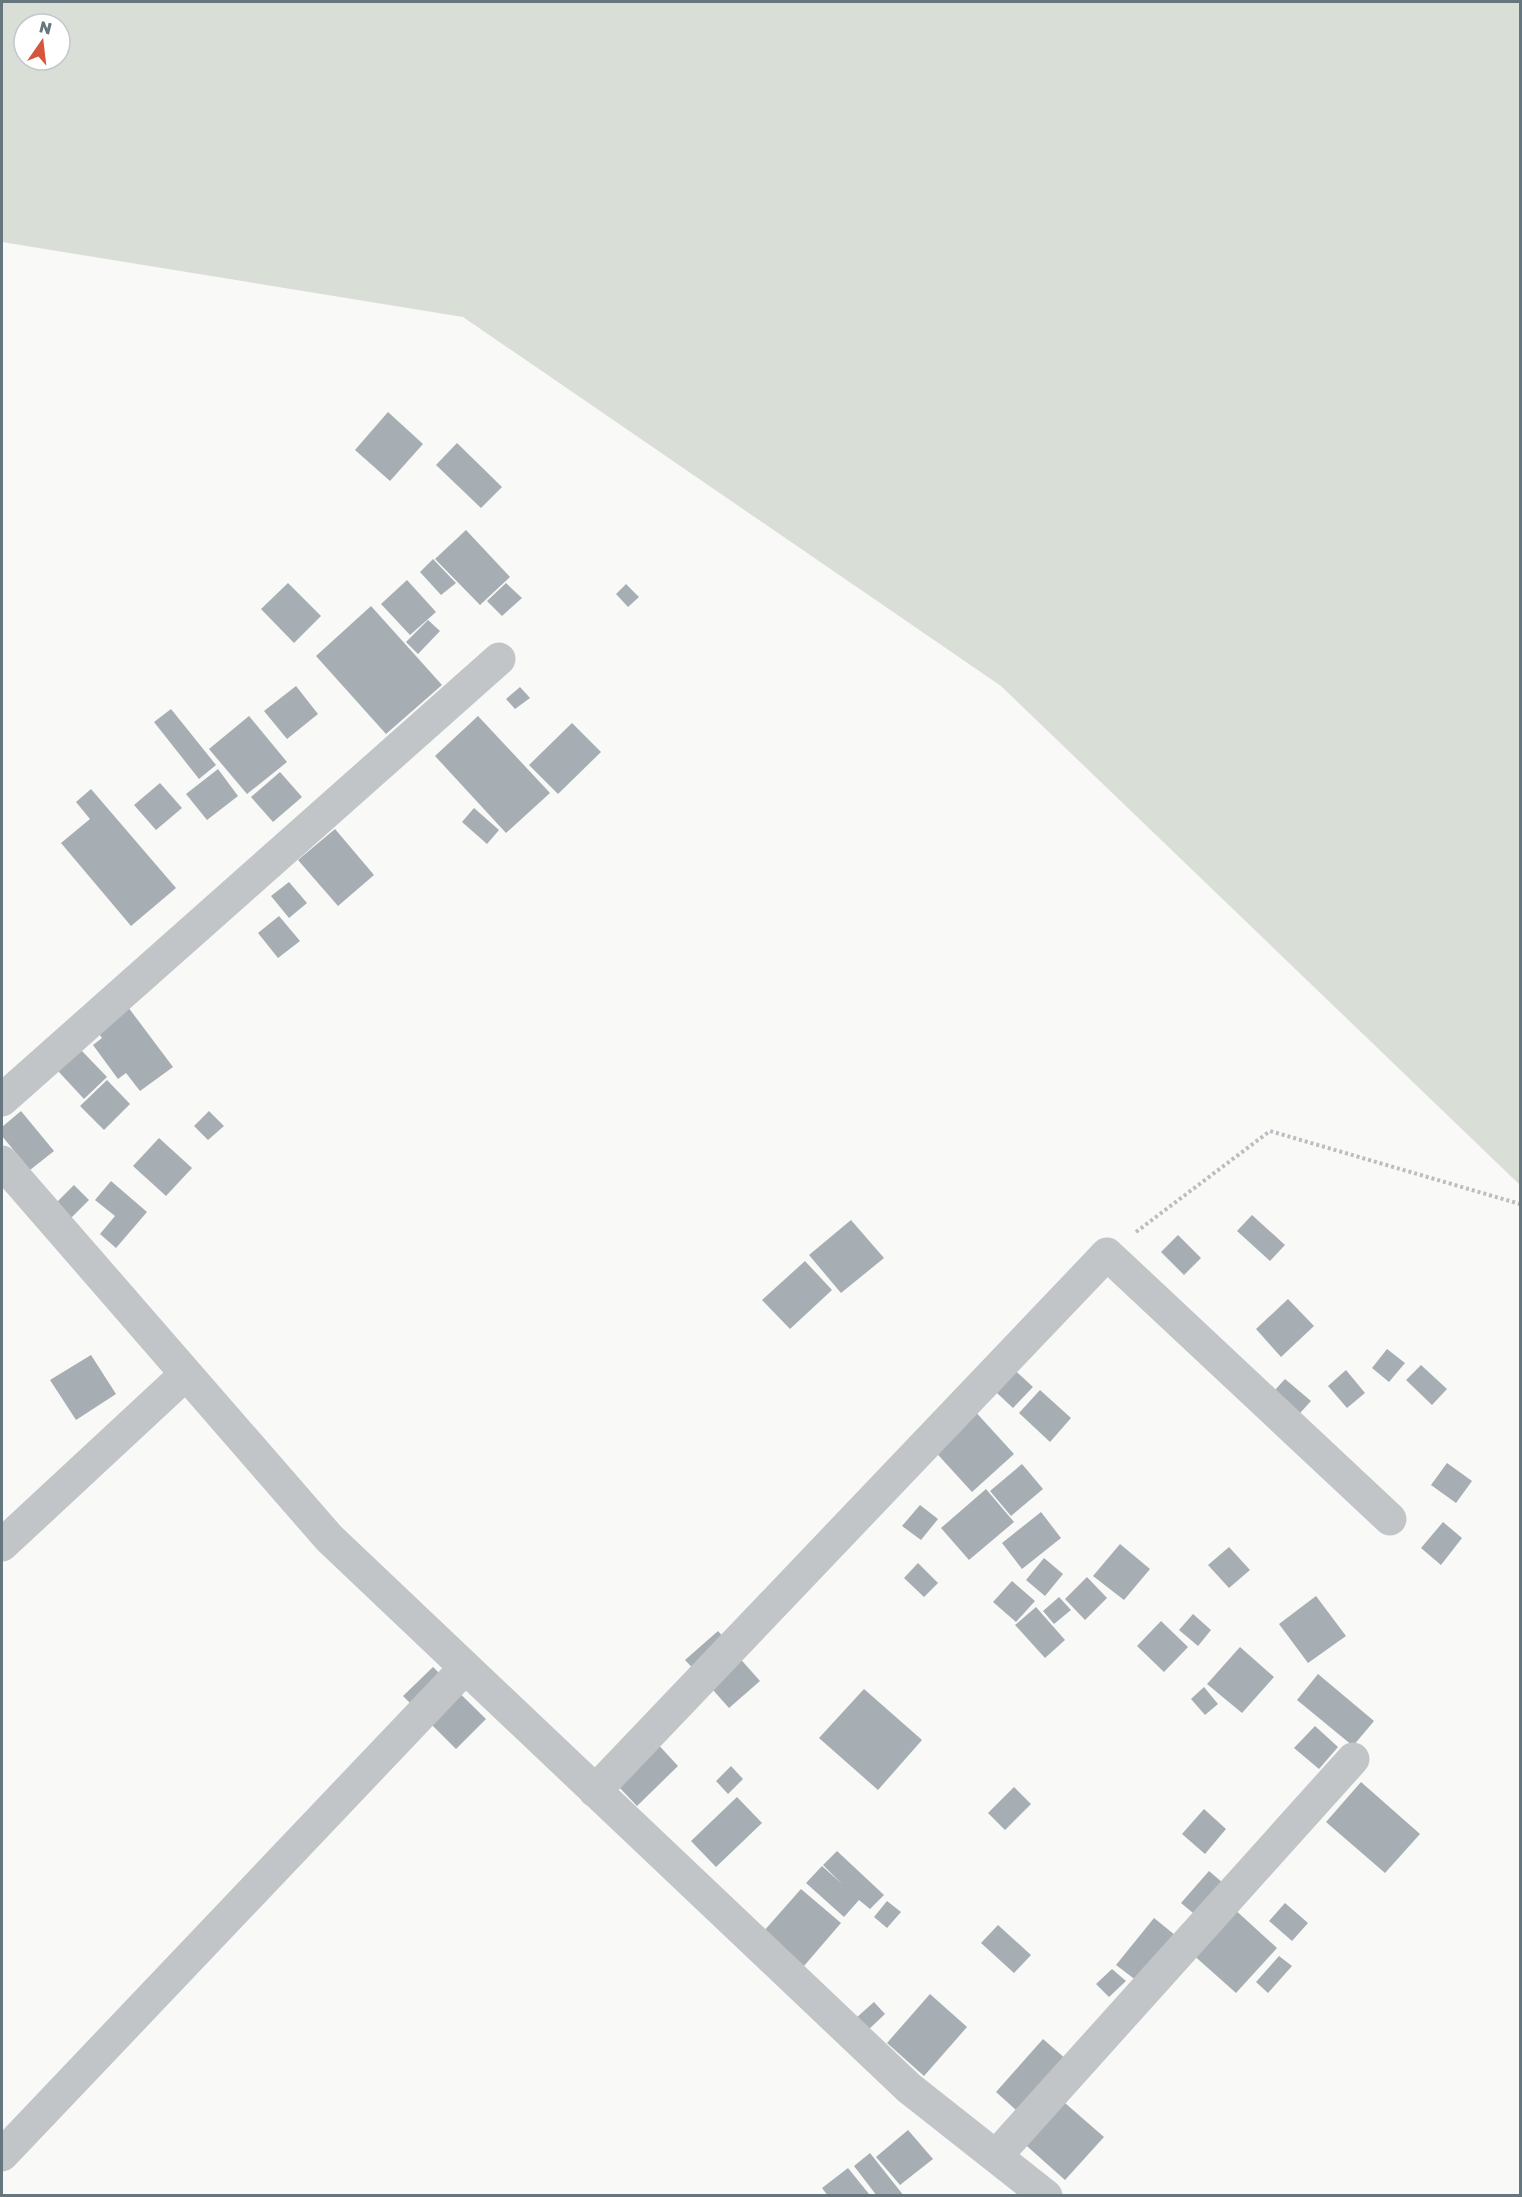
<svg xmlns="http://www.w3.org/2000/svg" width="1522" height="2197" viewBox="0 0 1522 2197" font-family="'Golos Text',sans-serif">
	<style>
		.green { fill: #d9ded7; fill-rule: evenodd }
		.building { fill: #a6aeb3 }
		.lines { fill: none; stroke-linecap: round; stroke-linejoin: round }
		.path { stroke: #bbbec0; stroke-width: 4; stroke-dasharray: 3 3; stroke-linecap: butt }
		.minor { stroke: #c1c5c8; stroke-width: 33 }
	</style>
	<rect width="100%" height="100%" fill="#f9f9f7"/>
	<path class="green" d="M2 2H1520V1185L1001 686 463 317 2 242ZM24 24H60V60H24Z"/>
	<path class="building" d="M388 412 423 444 390 481 355 450Z
		M457 443 502 487 481 508 436 465Z
		M466 530 510 577 480 605 435 559Z
		M433 559 456 583 441 595 420 572Z
		M407 580 436 612 410 635 381 604Z
		M288 583 321 616 294 643 261 609Z
		M506 583 522 598 502 616 487 601Z
		M626 584 639 597 628 607 616 594Z
		M371 606 442 685 386 734 316 656Z
		M428 620 440 631 418 654 406 642Z
		M296 686 318 714 287 739 264 711Z
		M520 687 530 698 515 709 506 699Z
		M171 709 216 765 199 779 154 722Z
		M249 716 287 762 247 794 209 749Z
		M478 716 550 793 506 833 435 756Z
		M572 723 601 752 558 794 529 765Z
		M218 769 238 796 207 820 186 794Z
		M280 772 302 797 273 822 251 797Z
		M160 783 182 808 156 830 134 805Z
		M91 789 176 888 131 926 61 843 90 819 76 802Z
		M474 808 499 830 487 844 462 822Z
		M335 829 374 875 338 906 298 860Z
		M289 882 307 903 289 918 271 896Z
		M279 916 300 941 278 958 258 933Z
		M128 1007 173 1067 140 1091 126 1073 118 1079 93 1045 102 1038 96 1030Z
		M81 1050 107 1077 84 1099 58 1071Z
		M107 1080 130 1104 104 1130 80 1106Z
		M21 1111 54 1151 30 1170 2 1136V1127Z
		M209 1111 224 1126 208 1140 194 1126Z
		M159 1138 192 1168 166 1196 133 1166Z
		M111 1181 147 1212 116 1248 100 1234 115 1216 95 1200Z
		M74 1185 89 1200 68 1221 53 1206Z
		M1252 1215 1285 1245 1270 1261 1237 1231Z
		M851 1220 884 1258 841 1293 809 1255Z
		M1178 1235 1201 1258 1184 1275 1161 1252Z
		M805 1261 832 1290 790 1329 762 1300Z
		M1288 1299 1314 1326 1281 1357 1256 1329Z
		M1387 1349 1405 1363 1389 1382 1372 1368Z
		M91 1355 116 1394 76 1420 50 1380Z
		M1003 1359 1033 1387 1013 1408 983 1380Z
		M1421 1365 1447 1389 1432 1405 1406 1380Z
		M1346 1370 1365 1393 1347 1408 1328 1386Z
		M1285 1379 1311 1401 1291 1423 1266 1400Z
		M1040 1390 1071 1418 1050 1442 1019 1413Z
		M961 1396 1014 1454 972 1492 919 1434Z
		M1447 1463 1472 1481 1456 1503 1431 1485Z
		M1022 1464 1043 1489 1011 1516 990 1491Z
		M986 1489 1014 1522 969 1560 941 1528Z
		M920 1505 938 1519 921 1540 902 1526Z
		M1041 1512 1061 1538 1022 1569 1002 1543Z
		M1443 1522 1462 1538 1441 1565 1421 1548Z
		M1120 1544 1150 1569 1124 1600 1093 1576Z
		M1229 1547 1250 1570 1229 1588 1208 1565Z
		M1044 1558 1063 1574 1045 1596 1026 1580Z
		M918 1563 938 1583 924 1597 904 1578Z
		M1087 1577 1107 1598 1085 1620 1065 1599Z
		M1012 1581 1035 1601 1016 1622 993 1602Z
		M1316 1596 1346 1636 1308 1663 1279 1624Z
		M1059 1597 1071 1610 1054 1624 1043 1611Z
		M1036 1607 1065 1640 1045 1658 1015 1625Z
		M1193 1614 1211 1630 1198 1646 1179 1630Z
		M1161 1621 1188 1647 1164 1672 1137 1646Z
		M718 1631 735 1650 704 1680 685 1660Z
		M1240 1647 1274 1677 1242 1713 1207 1684Z
		M736 1654 760 1681 729 1708 705 1681Z
		M433 1667 486 1719 456 1749 403 1696Z
		M1318 1674 1374 1721 1353 1746 1297 1700Z
		M1204 1687 1218 1704 1205 1715 1191 1699Z
		M864 1689 922 1740 878 1790 819 1738Z
		M1315 1726 1338 1747 1319 1769 1294 1748Z
		M643 1728 678 1766 637 1806 601 1768Z
		M731 1766 743 1779 728 1794 716 1781Z
		M1361 1782 1420 1834 1385 1873 1326 1822Z
		M1014 1787 1031 1804 1005 1830 988 1813Z
		M737 1797 762 1823 716 1867 691 1841Z
		M1204 1809 1226 1829 1205 1854 1182 1834Z
		M837 1851 884 1895 870 1909 859 1900 844 1917 806 1883 822 1866 842 1884 823 1865Z
		M1209 1871 1237 1895 1210 1927 1181 1903Z
		M801 1889 841 1923 804 1966 763 1932Z
		M887 1901 901 1912 887 1928 874 1917Z
		M1285 1903 1308 1923 1292 1941 1269 1921Z
		M1232 1907 1277 1948 1236 1993 1190 1952Z
		M1154 1918 1186 1944 1149 1990 1116 1965Z
		M998 1925 1031 1955 1014 1973 981 1943Z
		M1279 1956 1292 1966 1268 1993 1256 1982Z
		M1112 1969 1126 1981 1109 1997 1096 1984Z
		M930 1994 967 2027 924 2076 887 2043Z
		M874 2002 885 2014 867 2031 856 2018Z
		M1043 2039 1075 2067 1016 2110 996 2092Z
		M1057 2096 1104 2137 1065 2180 1019 2139Z
		M908 2130 933 2159 900 2185 876 2157Z
		M870 2153 904 2196H877L854 2166Z
		M848 2168 869 2194 828 2196 822 2188Z"/>
	<g class="lines">
		<path class="path" d="M1136 1232 1270 1131 1520 1204"/>
		<path class="minor" d="M2 1100 499 659
			M2 1162 329 1538 909 2088 1046 2196
			M2 1545 186 1374
			M595 1791 1107 1254 1390 1519
			M2 2155 465 1668
			M996 2156 1353 1759"/>
	</g>
	<rect width="1522" height="2197" fill="none" stroke="#66767f" stroke-width="6"/>
	<g transform="translate(42 42) rotate(14)"><circle r="28" fill="#ffffff" stroke="#c2c8cc" stroke-width="1.5"/>
	<path d="M0-4.5L10 22L0 15L-10 22Z" fill="#d4563d"/>
	<text y="-9" font-size="16" font-weight="bold" text-anchor="middle" fill="#66767f">N</text>
	</g>
</svg>
